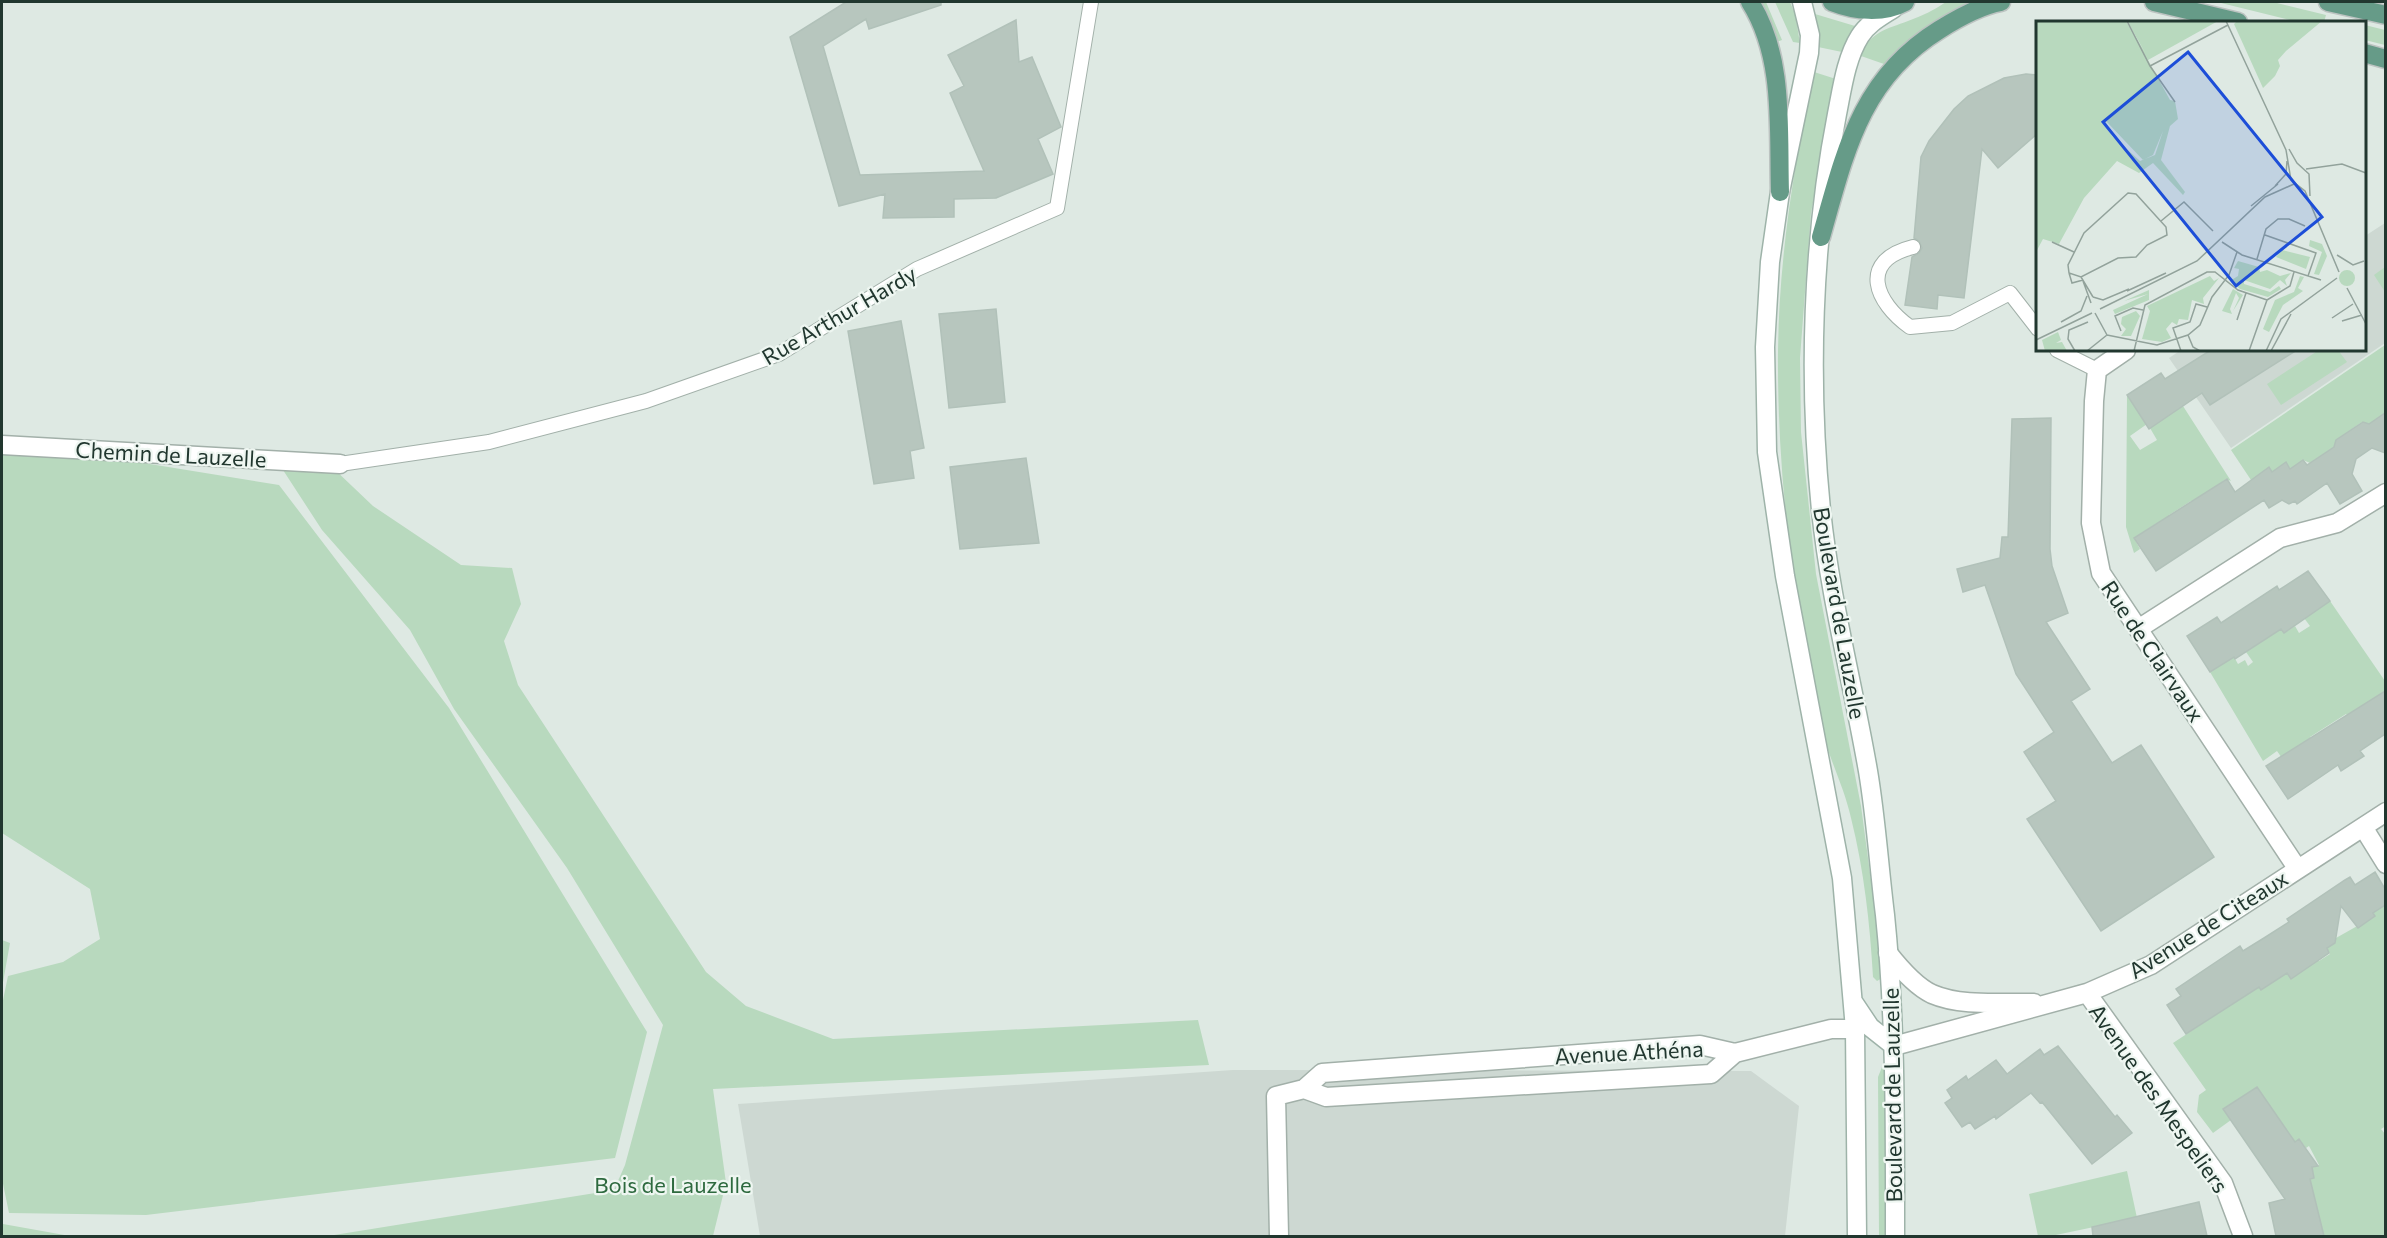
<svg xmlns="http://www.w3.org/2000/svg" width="2387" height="1238" viewBox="0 0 2387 1238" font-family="Commissioner,sans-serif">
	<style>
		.built { fill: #cdd8d2 }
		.green { fill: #b8d9be }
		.building { fill: #b7c6be; stroke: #b1c1b9; stroke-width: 1.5 }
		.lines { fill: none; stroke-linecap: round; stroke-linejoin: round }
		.lane-casing { stroke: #a2b0a9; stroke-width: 16 }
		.street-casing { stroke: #a2b0a9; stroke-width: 21 }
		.secondary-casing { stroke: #9eb3a9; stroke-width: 21 }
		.primary-casing { stroke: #bcc3c1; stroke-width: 21 }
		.lane { stroke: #fff; stroke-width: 14 }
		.street { stroke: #fff; stroke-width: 18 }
		.secondary { stroke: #fff; stroke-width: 18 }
		.primary { stroke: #669b88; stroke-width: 18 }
		.labels { text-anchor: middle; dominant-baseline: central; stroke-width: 4.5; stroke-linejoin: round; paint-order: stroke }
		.street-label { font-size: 22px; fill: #21372f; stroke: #eef6f1 }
		.park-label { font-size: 22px; fill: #2e6a3f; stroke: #eef6f1 }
		.inset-road { fill: none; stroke: #92a29b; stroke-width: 1.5 }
		.view { fill: #1d4ed8; fill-opacity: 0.15; stroke: #1d4ed8; stroke-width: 3 }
		.inset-edge { fill: none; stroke: #21372f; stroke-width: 3 }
	</style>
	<rect width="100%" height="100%" fill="#dee9e3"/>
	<path class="built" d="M2385 223V343L2231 448 2169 358 2181 350H2364L2365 236Z
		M1233 1070 1751 1071 1799 1106 1785 1236H760L738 1104Z"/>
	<path class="green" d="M1758 2H1766L1782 40 1777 42Z
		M1775 2H1790L1795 14 1800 43 1793 42Z
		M1946 2H1979C1942 15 1912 37 1884 64L1861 56C1869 32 1887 29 1908 21 1922 16 1934 10 1946 2Z
		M2217 2H2273L2326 15 2324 22H2298Z
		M1815 14 1855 26 1842 52 1818 47Z
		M2365 25 2385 30V45L2365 40Z
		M1814 72 1836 79 1811 213 1800 358 1801 432 1816 574 1861 806 1884 977 1877 981 1873 977C1870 924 1864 870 1851 818 1844 786 1828 757 1821 726 1793 603 1777 477 1778 351 1779 258 1794 163 1814 72Z
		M2385 267V292L2374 275Z
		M2385 345V413L2369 424 2362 422 2336 440 2334 447 2310 463 2303 460 2291 469 2286 463 2272 472 2251 480 2231 450Z
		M2319 350H2338L2347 362 2281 405 2267 384Z
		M2127 395 2147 424 2130 436 2140 450 2157 440 2150 428 2183 406 2231 481 2226 479 2206 493 2194 505 2191 501 2169 515 2172 520 2157 523 2134 538 2140 549 2134 553 2126 527Z
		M2 440 279 485 449 708 647 1032 615 1158 146 1215 9 1213 2 1179V1005L8 976 63 962 100 939 90 889 2 833Z
		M332 467 373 506 461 565 512 568 521 604 504 641 518 685 706 972 746 1006 833 1039 1198 1020 1209 1065 713 1089 726 1183 713 1236H328L614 1190 625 1165 663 1025 567 868 454 709 410 630 322 530 283 470Z
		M2330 601 2385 681V691L2350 718 2346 714 2310 737 2312 742 2284 761 2277 751 2263 761 2210 672 2234 657 2238 664 2245 660 2248 666 2253 662 2246 652 2281 629 2284 633 2295 626 2299 633 2310 626 2304 618Z
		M2385 905 2386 1126 2381 1129 2386 1135 2385 1236H2324L2310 1179 2314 1177 2312 1167 2319 1165 2309 1146 2306 1148 2299 1139 2295 1142 2257 1087 2224 1109 2231 1120 2213 1133 2197 1112 2199 1095 2206 1090 2173 1043 2252 991 2257 984 2261 990 2283 968 2291 978 2300 972 2314 953 2319 961 2330 954 2327 948 2335 943 2336 938 2375 916 2372 910Z
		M2 940 10 943 2 988Z
		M1882 1067 1886 1068 1888 1236H1879L1878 1077Z
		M2127 1171 2137 1218 2051 1236H2038L2029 1194Z
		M2 1216 3 1224 70 1236H2Z"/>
	<path class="building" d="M846 2H941V5L869 29 866 19 823 46 860 175 984 171 950 93 964 86 948 55 1016 20 1019 62 1032 57 1061 127 1038 139 1053 174 996 198 954 199V217L883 218 885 194 839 206 790 37Z
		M2026 74 2037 75V134L1998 168 1982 149 1964 298 1938 295 1937 309 1905 305 1912 257 1919 253 1922 248 1919 241 1914 238 1921 157 1929 141 1954 109 1968 96 2004 78Z
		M996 309 1005 402 949 408 939 314Z
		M901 321 924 448 910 451 914 478 874 484 848 331Z
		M2211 350H2297L2210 405 2202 393 2149 429 2127 395 2161 373 2165 379Z
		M2385 413V453L2372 448 2356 459 2352 474 2362 491 2340 504 2327 483 2297 504 2295 501 2289 504 2282 500 2269 508 2264 500 2156 571 2134 538 2227 479 2235 492 2269 467 2272 472 2286 462 2290 469 2303 460 2307 465 2334 447 2336 440 2363 422 2369 424Z
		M2051 418 2050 549 2052 566 2068 613 2046 622 2090 689 2071 701 2112 763 2141 745 2214 857 2101 931 2027 819 2056 801 2024 752 2054 732 2016 674 1985 585 1963 592 1957 569 2000 558 2002 537H2008L2012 419Z
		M1026 458 1039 543 960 549 950 467Z
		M2308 571 2330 601 2284 633 2281 629 2235 659 2234 657 2210 672 2187 636 2217 617 2221 623 2277 586 2279 590Z
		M2385 691V734L2360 751 2364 756 2341 771 2338 765 2288 799 2266 766Z
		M2375 872 2385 889V905L2373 913 2375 916 2358 928 2341 906 2335 943 2327 948 2329 953 2291 979 2287 973 2261 990 2259 987 2186 1034 2167 1005 2181 996 2176 989 2240 946 2243 951 2264 938 2289 922 2287 919 2345 880 2350 877 2355 885Z
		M2058 1046 2115 1117 2117 1115 2132 1133 2092 1164 2042 1102 2040 1103 2031 1093 1996 1119 1995 1116 1975 1129 1970 1122 1962 1127 1945 1103 1952 1098 1947 1090 1966 1076 1968 1080 1996 1060 2007 1074 2040 1049 2044 1055Z
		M2257 1087 2295 1142 2299 1139 2318 1166 2312 1167 2314 1178 2310 1179 2324 1236H2276L2269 1203 2285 1199 2223 1109Z
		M2199 1202 2207 1236H2093L2092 1227Z"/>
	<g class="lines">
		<defs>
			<path id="lane" d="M1913 247C1857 261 1876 303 1910 327L1952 323 2010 293 2038 329
				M2057 350 2097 370
				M340 464 489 442 646 401 779 354 917 269 1057 208 1091 2"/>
			<path id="street" d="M2126 350 2097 370 2094 401 2091 523 2101 573 2297 868
				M2 445 340 464
				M2138 629 2280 538 2337 523 2386 493
				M2363 827 2386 864
				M1888 953C1899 967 1915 986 1932 994 1962 1007 2002 1002 2034 1003
				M2087 993 2223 1183 2243 1236
				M1894 1046 2087 993 2151 965 2386 812
				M1304 1089 1326 1097 1711 1074 1735 1053 1831 1029H1855
				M1279 1236 1276 1096 1304 1089 1322 1073 1700 1045 1735 1053"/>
			<path id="secondary" d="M1802 2 1810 35 1809 53 1780 192 1770 262 1765 347 1767 452 1785 576 1842 878 1855 1029 1857 1236
				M1894 8C1882 16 1868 23 1860 36 1846 58 1842 89 1837 114 1812 242 1808 380 1821 510 1830 598 1853 684 1868 771 1876 818 1879 867 1885 915 1896 1022 1895 1129 1895 1236
				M1854 1003 1870 1027 1894 1046"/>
			<path id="primary" d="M1750 2C1785 57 1778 130 1780 192
				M1832 2C1855 11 1883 14 1905 2
				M2154 2 2238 22
				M2328 2 2386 15
				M2364 53 2386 59
				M1821 237C1845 153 1860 79 1939 30 1958 18 1979 6 2001 2"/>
		</defs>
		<use href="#lane" class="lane-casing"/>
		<use href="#street" class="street-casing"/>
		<use href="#secondary" class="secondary-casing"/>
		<use href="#primary" class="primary-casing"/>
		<use href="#lane" class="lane"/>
		<use href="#street" class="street"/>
		<use href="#secondary" class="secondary"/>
		<use href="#primary" class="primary"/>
	</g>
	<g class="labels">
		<g class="street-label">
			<text transform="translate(839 315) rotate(-30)">Rue Arthur Hardy</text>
			<text transform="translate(171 454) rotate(3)">Chemin de Lauzelle</text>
			<text transform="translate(1840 613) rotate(80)">Boulevard de Lauzelle</text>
			<text transform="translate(2153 651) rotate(56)">Rue de Clairvaux</text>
			<text transform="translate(2208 924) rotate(-32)">Avenue de Citeaux</text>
			<text transform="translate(1629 1052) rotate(-3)">Avenue Athéna</text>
			<text transform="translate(1892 1095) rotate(-91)">Boulevard de Lauzelle</text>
			<text transform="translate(2159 1098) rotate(55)">Avenue des Mespeliers</text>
		</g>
		<g class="park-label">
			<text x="673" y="1184">Bois de Lauzelle</text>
		</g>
	</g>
	<g transform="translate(2036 21)">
		<rect width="330" height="330" fill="#dee9e3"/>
		<path d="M0 0H90L110 33 91 0H182L112 39 134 79 139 80 142 98 134 105 125 139 149 171 147 174 117 142 103 152 81 140 48 177 23 223 7 218 0 231ZM69 99 107 139 117 134 127 110 119 134 104 140 76 115ZM201 0H286L250 30 242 39 244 45 239 55 227 67 198 3ZM274 219 286 223 291 235 283 254 278 253 286 231 273 225ZM246 229 274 236 270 248 240 236ZM202 240 223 246 224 251 231 249 244 255 255 252 249 259 251 265 244 259 234 268 208 259V263L234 271 243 265 245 268 232 276 204 268 194 260 202 255 203 248 198 247ZM303 257a8 8 0 1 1 16 0a8 8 0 1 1-16 0ZM174 255 178 260 183 257 167 277 168 283 156 279 152 299 143 298 141 304 136 301 130 308 135 317 126 321 106 318 114 290 111 285ZM264 255 268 256 262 267 267 270 247 284 233 311 227 308 239 279 258 271ZM197 268 207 274 197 290 203 277 200 272 194 288 196 293 186 290ZM113 269V279L79 293 77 289 112 273 88 280ZM100 290 104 295 95 315H85L90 308 85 303 86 296ZM22 311 25 319 20 322 26 321 31 330H9L6 319Z" fill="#b8d9be" fill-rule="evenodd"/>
		<path class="inset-road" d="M91 0 114 45 139 81M190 0 250 129 255 159 269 170 303 251M114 45 192 4M253 128 261 142 273 153 274 175M270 148 306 143 330 152M239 165 250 153 251 140M92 172 100 173 130 206 131 214 111 224 100 236 82 237 45 256 33 252 32 244 48 212ZM215 185 242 163M125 200 148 181 177 210M229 214 280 232 272 255M16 221 38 231M186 221 206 234 285 259M301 234 317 244 328 240M221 238 230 208 242 198H253L269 205M33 252 36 262 47 259M45 256 57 276M47 260 55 282M311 267 330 303M91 270 130 252M57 276 67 279 93 268M231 279 254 265 258 251M64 288 161 240 229 176 258 163M59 292 71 314M296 297 317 283M201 299 210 272M306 300 326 294M25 301 45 290 51 275M85 310 79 295 97 287 107 289M71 314 121 324 152 314 164 304 176 276 193 254 201 231M152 314 157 326 164 330M0 319 56 292M39 330 32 318 33 309 52 301M51 330 71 314M98 330 109 284 171 251H179L202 269 231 279M145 330 137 307 154 301 160 283 171 286M213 330 231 279M230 330 245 298 301 257M235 330 255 293"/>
		<path class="view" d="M152 31 286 196 200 265 67 101Z"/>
		<rect width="330" height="330" class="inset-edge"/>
	</g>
	<rect width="2387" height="1238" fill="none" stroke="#21372f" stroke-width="6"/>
</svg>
